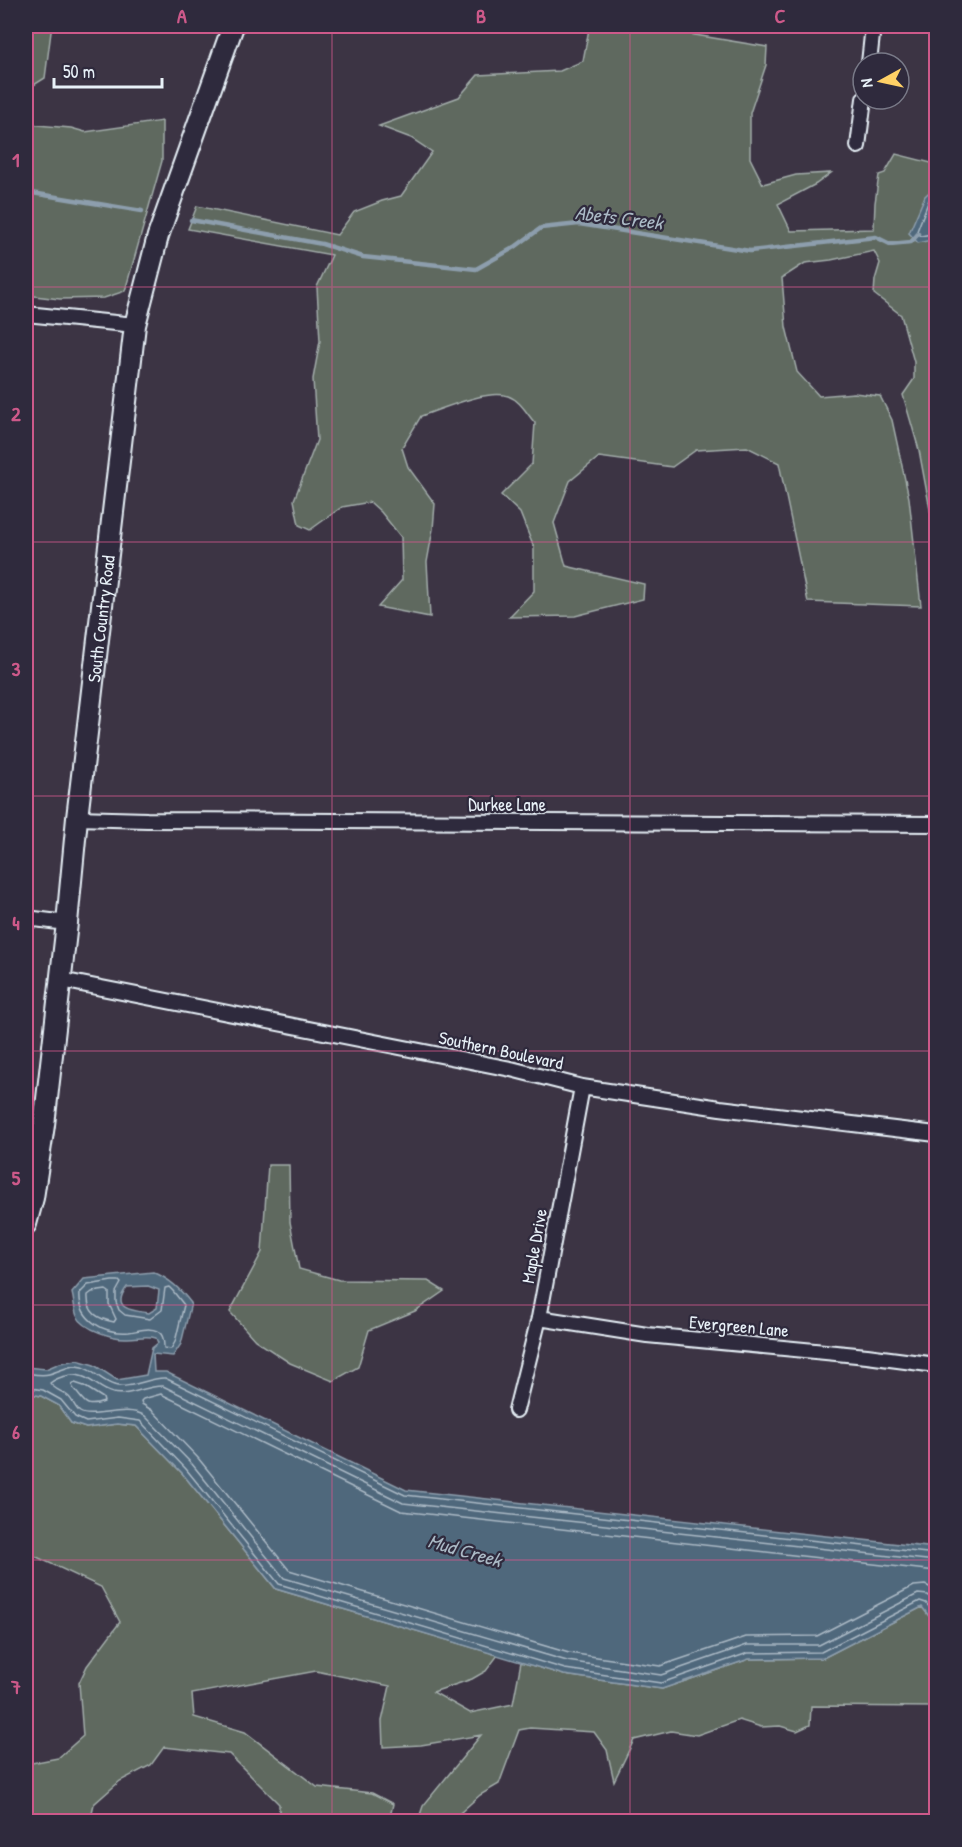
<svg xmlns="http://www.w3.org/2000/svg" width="962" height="1847" viewBox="0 0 962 1847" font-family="'Patrick Hand',sans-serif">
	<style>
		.green { fill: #5e695e; stroke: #a3adab; stroke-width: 1.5 }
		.water { fill: #50677b; stroke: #8d9ead; stroke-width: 1.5; fill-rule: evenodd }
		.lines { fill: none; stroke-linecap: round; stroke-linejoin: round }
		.shore { stroke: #abbac6; stroke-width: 1.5 }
		.stream { stroke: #8d9ead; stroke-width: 4.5 }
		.minor-casing { stroke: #e8f1f8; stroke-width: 18 }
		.secondary-casing { stroke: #e8f1f8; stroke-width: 24 }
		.minor { stroke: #2f2a3d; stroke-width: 14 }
		.secondary { stroke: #2f2a3d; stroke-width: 20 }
		.grid { fill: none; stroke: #cd598a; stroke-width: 1.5; stroke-opacity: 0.55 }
		.labels { text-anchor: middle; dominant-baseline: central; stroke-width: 4.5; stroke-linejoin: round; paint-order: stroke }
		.street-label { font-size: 18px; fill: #e8f1f8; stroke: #2f2a3d }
		.water-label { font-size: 20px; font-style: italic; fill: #abbac6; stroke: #2f2a3d }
		.neatline { fill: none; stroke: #cd598a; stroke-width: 2 }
		.grid-label { font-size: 20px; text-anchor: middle; font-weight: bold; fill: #cd598a }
	</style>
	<rect width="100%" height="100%" fill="#3c3444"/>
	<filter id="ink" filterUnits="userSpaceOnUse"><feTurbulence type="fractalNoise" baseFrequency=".0167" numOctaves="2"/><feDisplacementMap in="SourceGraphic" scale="12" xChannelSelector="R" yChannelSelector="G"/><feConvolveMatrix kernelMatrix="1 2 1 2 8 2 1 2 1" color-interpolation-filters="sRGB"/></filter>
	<g filter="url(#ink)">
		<path class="green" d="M26 26H53L51 32 45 78 26 90Z
			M587 26H641L767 47 766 65 750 113V158L763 184 796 175 831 173 816 184 778 204 791 231 874 229 875 203 879 175 885 173 896 154 931 163 936 159V542L919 450 903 395 914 379V362L901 315 874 294 875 280 880 263 874 251 831 260 805 263 782 278 786 327 797 372 819 396 854 393 880 396 892 420 909 498 921 606 808 602 779 463 747 447 696 450 672 467 599 457 570 481 554 523 566 566 644 584 643 599 575 616 509 617 534 591V548L520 513 501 495 532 464 535 423C527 414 520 400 508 396 487 389 442 409 421 416L402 448 408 467 435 504 433 529 427 562 430 617 378 607 402 580 401 537 381 512 370 502 342 507 310 530 299 525 294 500 317 440 313 379 320 341 317 287 332 255 188 229 197 206 337 235 354 212 382 201 401 196 432 152 411 138 379 126 459 97 478 75 560 71 583 61 589 29Z
			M162 121V161L125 291 104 298 60 299 26 295V124L71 128 85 132Z
			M268 1165H289L290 1222 299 1269 339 1280 428 1281 444 1291 415 1311 369 1330 358 1367 333 1381 290 1363 255 1340 230 1312 262 1252Z
			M26 1393 41 1396 58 1405 71 1423 86 1428 117 1424 136 1426 182 1473 276 1589 498 1655 486 1671 472 1679 433 1692 470 1713 513 1704 521 1662 564 1675 662 1689 749 1659 823 1658 922 1607 936 1625V1707L811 1706 810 1725 797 1731 780 1726 761 1727 739 1720 697 1735 671 1731 634 1740 614 1781 607 1750 594 1732 530 1728 519 1730 499 1784 480 1795 451 1821H418L423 1806 481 1735 421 1745 383 1747 382 1721 390 1686 316 1671 192 1694 194 1717 245 1732 317 1787 372 1793 393 1804 389 1821H279V1804L229 1754 164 1747 151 1765 120 1781 94 1804 90 1821H26V1764L58 1758 83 1736 79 1683 87 1666 120 1622 101 1587 26 1552Z"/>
		<path class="water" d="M936 186V239L918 243 909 233 925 196Z
			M153 1272C170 1279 180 1289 191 1303L181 1344 173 1356 153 1354 154 1372H166L406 1490 936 1548V1625L922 1607 823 1658 749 1659 662 1689 564 1675 276 1589 182 1473 136 1426 117 1424 86 1428 71 1423 58 1405 41 1396 26 1393V1367L46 1369 60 1363 77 1360 94 1365 117 1380 146 1375 152 1348 158 1343 156 1338C146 1335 139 1338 128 1338 114 1339 84 1330 77 1316 74 1309 74 1300 72 1293L84 1279ZM148 1286 159 1290 157 1308 149 1313C133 1311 110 1309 127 1287Z"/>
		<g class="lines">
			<path class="shore" d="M936 194 929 200 917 231 921 236 936 233
				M112 1281H119L121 1283 116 1292V1302L119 1310 125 1315 150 1319 162 1310 165 1288 169 1287 173 1291 184 1305 175 1342 171 1349 164 1348C164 1344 164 1338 161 1334 154 1325 138 1331 129 1332 104 1334 78 1320 80 1293L88 1285Z
				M106 1290 109 1292V1304L116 1319 114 1322C98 1319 87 1313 88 1295L92 1292Z
				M26 1373C33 1374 42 1376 49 1374 58 1372 67 1366 76 1366 91 1367 101 1381 114 1385 129 1390 150 1377 165 1378L405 1495 936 1554
				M75 1383 84 1386 103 1398 104 1402C84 1409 85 1401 73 1388L72 1385Z
				M26 1387 43 1390 61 1400 75 1417 86 1422 118 1418 140 1421 186 1469 279 1584 565 1669 661 1683 748 1653 821 1652 920 1601 926 1603 936 1615
				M936 1561 403 1503 163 1386C147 1385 130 1397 113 1393 95 1388 88 1371 66 1376 60 1377 54 1380 50 1383 54 1390 63 1391 69 1397 73 1401 75 1408 80 1412 92 1420 126 1404 145 1416L192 1464 284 1578 567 1661 661 1675 747 1645H819L918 1594 928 1595 936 1603
				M936 1571 401 1511 161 1394 143 1399 141 1401 142 1404 153 1411 198 1458 289 1570 569 1653 660 1666 746 1637 817 1636 914 1586 925 1585 936 1590"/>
			<path class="stream" d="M26 192 142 211
				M191 220 322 244 363 257 476 269 515 247 541 228 579 224 750 251 876 237 890 244 911 242 918 234"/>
			<defs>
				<path id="minor" d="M869 63 873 26
					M858 146 864 99
					M26 314 135 325
					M77 818 147 820 936 824
					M26 918 67 923
					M61 980 511 1069 582 1087 720 1108 936 1134
					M539 1318 647 1335 867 1356 936 1365
					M516 1410 539 1318 582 1087"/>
				<g id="secondary">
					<path id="s1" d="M26 1224 33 1198 44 1125 67 923 77 818 135 325 158 236 233 26"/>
				</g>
			</defs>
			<use href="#minor" class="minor-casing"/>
			<use href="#secondary" class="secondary-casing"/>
			<use href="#minor" class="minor"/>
			<use href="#secondary" class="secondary"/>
		</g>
	</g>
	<path class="grid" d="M332 26V1822M630 26V1822M26 287H936M26 542H936M26 796H936M26 1051H936M26 1305H936M26 1560H936"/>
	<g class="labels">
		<g class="street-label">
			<text stroke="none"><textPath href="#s1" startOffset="610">South Country Road</textPath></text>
			<text x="507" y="804">Durkee Lane</text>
			<text transform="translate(501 1050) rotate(12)">Southern Boulevard</text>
			<text transform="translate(534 1246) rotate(-80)">Maple Drive</text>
			<text transform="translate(739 1326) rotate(5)">Evergreen Lane</text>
		</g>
		<g class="water-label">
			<text transform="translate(619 217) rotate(7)">Abets Creek</text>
			<text transform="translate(465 1550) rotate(16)">Mud Creek</text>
		</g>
	</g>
	<rect width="962" height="1847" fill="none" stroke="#2f2a3d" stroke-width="66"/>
	<g transform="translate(881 81) rotate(262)"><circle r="28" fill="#2f2a3d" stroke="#797a88" stroke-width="1.5"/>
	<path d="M0-4.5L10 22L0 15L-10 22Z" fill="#ffd166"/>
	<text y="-9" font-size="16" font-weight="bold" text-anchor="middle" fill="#e8f1f8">N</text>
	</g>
	<path d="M54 78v9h108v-9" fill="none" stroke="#e8f1f8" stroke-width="3"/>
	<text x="63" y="78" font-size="18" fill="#e8f1f8" stroke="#2f2a3d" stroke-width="4.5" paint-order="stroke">50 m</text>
	<rect x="33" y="33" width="896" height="1781" class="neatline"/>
	<g class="grid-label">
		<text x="182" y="23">A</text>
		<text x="481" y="23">B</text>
		<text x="780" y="23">C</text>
		<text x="16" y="167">1</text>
		<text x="16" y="421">2</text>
		<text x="16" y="676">3</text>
		<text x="16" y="930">4</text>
		<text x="16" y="1185">5</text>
		<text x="16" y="1439">6</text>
		<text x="16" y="1694">7</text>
	</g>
</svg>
